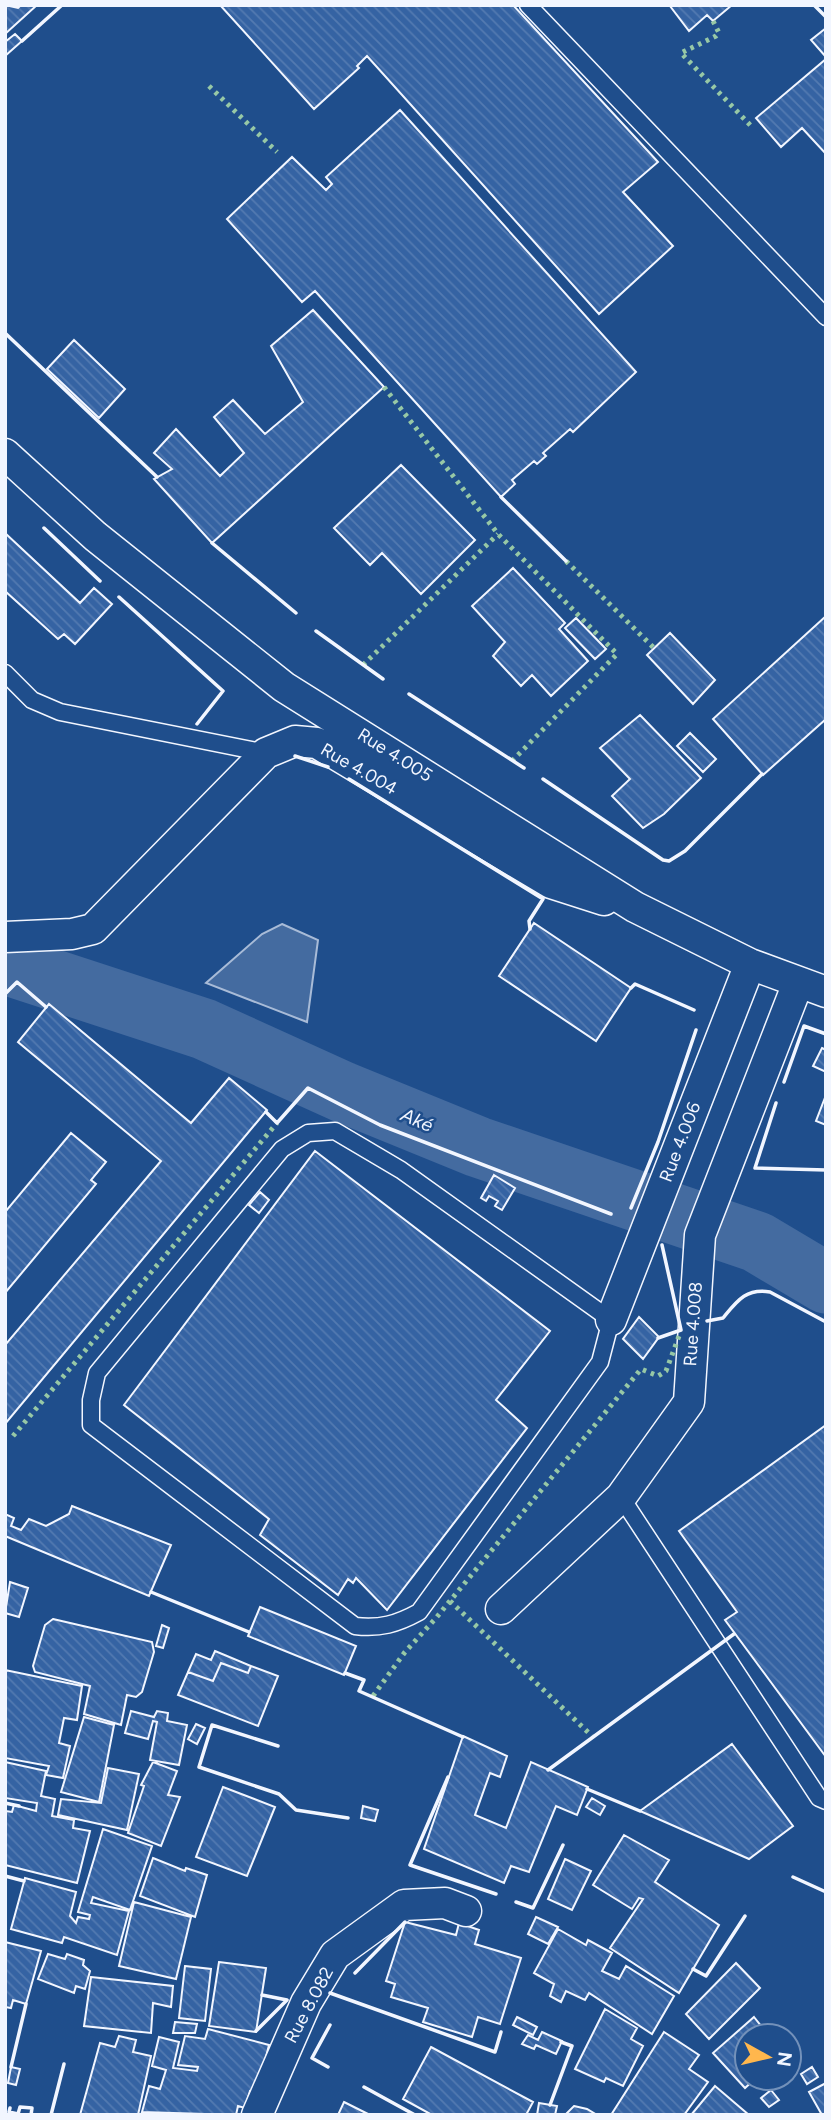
<svg xmlns="http://www.w3.org/2000/svg" width="831" height="2120" viewBox="0 0 831 2120" font-family="Figtree,sans-serif">
	<style>
		.water { fill: #446ba0; stroke: #a8bbd7; stroke-width: 2 }
		.lines { fill: none; stroke-linecap: round; stroke-linejoin: round }
		.river { stroke: #446ba0; stroke-width: 61 }
		.building { fill: url(#building-back-hatch); stroke: #f2f6ff; stroke-width: 2 }
		.lane-casing { stroke: #f2f6ff; stroke-width: 19 }
		.street-casing { stroke: #f2f6ff; stroke-width: 33 }
		.lane { stroke: #1f4e8c; stroke-width: 16 }
		.street { stroke: #1f4e8c; stroke-width: 30 }
		.hedge { stroke: #97c8a6; stroke-width: 5; stroke-dasharray: 3.5 5; stroke-linecap: butt }
		.wall { stroke: #f2f6ff; stroke-width: 3.5 }
		.labels { text-anchor: middle; dominant-baseline: central; stroke-width: 5; stroke-linejoin: round; paint-order: stroke }
		.street-label { font-size: 18px; fill: #f2f6ff; stroke: #1f4e8c }
		.water-label { font-size: 19px; font-style: italic; fill: #f2f6ff; stroke: #1f4e8c }
	</style>
	<defs>
		<pattern id="building-back-hatch" width="6" height="6" patternUnits="userSpaceOnUse" patternTransform="scale(1.75)"><rect width="6" height="6" fill="#3563a3"/><path d="M-1 5l2 2M0 0l6 6M5-1l2 2" fill="none" stroke="#537ab1"/></pattern>
	</defs>
	<rect width="100%" height="100%" fill="#1f4e8c"/>
	<path class="water" d="M282 924 318 940 307 1022 206 983 262 934Z"/>
	<g class="lines">
		<path class="river" d="M5 964 204 1029 343 1092 478 1147 757 1242 826 1283"/>
	</g>
	<path class="building" d="M5 5 18 8 21 5H37L5 34Z
		M220 5H513L658 162 623 192 673 246 599 314 367 56 357 66 359 68 314 109Z
		M732 5 713 21 707 15 689 31 670 6Z
		M826 28V57L811 40Z
		M15 34 22 41 5 56V42Z
		M826 59V154L802 128 781 147 756 118Z
		M400 110 636 372 573 432 570 429 543 453 546 456 537 464 534 461 512 480 515 484 501 497 315 291 302 302 227 219 292 157 326 190 332 184 326 177Z
		M313 310 384 387 212 543 154 479 172 469 154 453 176 429 220 476 244 453 214 417 233 400 265 434 303 402 271 346Z
		M74 340 125 389 99 418 47 369Z
		M401 465 475 540 421 594 382 553 370 565 334 528Z
		M5 533 80 603 94 588 112 604 75 644 64 634 58 639 5 591Z
		M513 568 565 623 559 629 588 661 551 696 532 675 521 686 493 656 505 642 472 606Z
		M826 616V719L763 775 713 719Z
		M576 618 606 649 595 659 565 628Z
		M670 633 715 680 693 704 647 655Z
		M640 715 701 778 664 814 643 828 612 796 630 779 600 748Z
		M690 733 716 759 703 772 677 746Z
		M534 923 631 988 596 1041 499 976Z
		M49 1004 191 1123 229 1078 267 1110 5 1424V1345L161 1161 18 1042Z
		M822 1048 826 1050V1072L813 1066Z
		M826 1095V1125L816 1121Z
		M71 1133 106 1162 91 1180 96 1184 5 1293V1212Z
		M315 1151 550 1331 496 1400 527 1428 387 1610 356 1578 353 1583 348 1579 338 1595 260 1535 269 1519 124 1405Z
		M494 1175 515 1188 502 1210 495 1206 498 1201 489 1196 486 1201 481 1198Z
		M260 1192 269 1200 259 1213 249 1205Z
		M639 1317 659 1337 643 1359 623 1339Z
		M826 1425V1757L725 1620 737 1612 679 1531Z
		M72 1506 171 1545 149 1596 5 1536V1514L14 1518 11 1526 21 1530 29 1519 46 1526 69 1514Z
		M10 1582 28 1588 19 1617 5 1613Z
		M260 1607 356 1646 344 1675 248 1636Z
		M53 1619 152 1642 154 1652 142 1692 136 1697 127 1695 121 1725 84 1714 90 1686 35 1672 33 1666 45 1625Z
		M162 1625 169 1628 163 1648 156 1646Z
		M215 1651 251 1666 248 1673 221 1663 213 1681 188 1672 196 1654 211 1660Z
		M221 1663 248 1673 251 1666 278 1676 258 1726 178 1695 188 1672 213 1681Z
		M5 1670 82 1686 77 1720 64 1718 59 1743 70 1746 63 1778 46 1775 49 1766 5 1758Z
		M131 1711 154 1717 157 1711 168 1713 167 1721 187 1725 179 1765 150 1760 157 1722 153 1721 148 1739 125 1733Z
		M84 1717 114 1725 99 1802 61 1792Z
		M196 1724 205 1728 197 1744 188 1739Z
		M463 1736 507 1756 500 1777 490 1773 475 1815 506 1828 531 1762 588 1787 577 1815 556 1806 529 1872 511 1866 504 1883 424 1849Z
		M732 1744 793 1826 749 1859 640 1811Z
		M5 1762 46 1771 41 1796 55 1799 52 1816 74 1820 73 1828 90 1831 77 1883 5 1865V1811L12 1812 14 1805 36 1811 37 1803 5 1798Z
		M153 1762 177 1771 168 1795 180 1797 161 1846 128 1833 144 1786 141 1785Z
		M108 1768 139 1774 127 1830 58 1815 61 1799 101 1803Z
		M223 1787 275 1807 247 1876 196 1857Z
		M592 1798 605 1806 600 1815 586 1807Z
		M363 1806 378 1810 375 1821 361 1818Z
		M103 1829 152 1846 130 1910 93 1897 91 1903 129 1911 117 1955 64 1937 62 1943 11 1929 25 1878 76 1892 70 1916 76 1923 78 1917 89 1919 90 1915 78 1912Z
		M624 1835 669 1860 655 1882 719 1925 679 1993 610 1948 643 1899 639 1898 632 1909 593 1885Z
		M153 1858 185 1871 186 1868 207 1875 195 1917 140 1896Z
		M565 1859 591 1871 572 1910 548 1899Z
		M134 1902 191 1917 176 1979 119 1966Z
		M536 1917 558 1927 548 1944 528 1934Z
		M405 1922 456 1935 459 1923 479 1930 475 1944 521 1958 500 2024 478 2017 472 2037 423 2022 428 2008 391 1997 395 1984 386 1981Z
		M558 1929 586 1945 588 1940 612 1953 602 1971 619 1979 626 1966 674 1996 652 2034 589 1993 585 2000 566 1991 561 2002 550 1996 554 1984 534 1973Z
		M5 1942 41 1951 26 2004 13 2000 11 2008 5 2007Z
		M48 1954 65 1959 67 1954 84 1960 83 1965 90 1971 85 1989 76 1986 74 1993 38 1979Z
		M219 1962 266 1968 256 2032 209 2026Z
		M736 1963 760 1988 709 2039 686 2014Z
		M185 1966 211 1969 205 2021 179 2018Z
		M91 1977 173 1986 171 2007 153 2003 151 2033 84 2026Z
		M605 2009 637 2028 631 2039 643 2046 623 2086 606 2078 604 2082 575 2069Z
		M517 2017 537 2027 533 2035 513 2025Z
		M754 2017 769 2036H747V2078H756L745 2088 713 2053Z
		M175 2022 197 2024 195 2033H173Z
		M208 2029 269 2045 257 2093 250 2091 245 2108 238 2106 236 2115 142 2112 149 2086 160 2089 166 2070 152 2066 159 2037 179 2042 173 2068 197 2071 198 2067 178 2065 185 2036 205 2039Z
		M542 2032 562 2041 556 2054 536 2045 534 2049 522 2044 528 2035 538 2040Z
		M664 2032 699 2055 689 2069 708 2082 684 2115H611Z
		M119 2036 136 2040 133 2052 151 2056 138 2115H80L100 2043 115 2047Z
		M431 2047 533 2102 526 2115H432L403 2099Z
		M11 2067 20 2069 16 2085 8 2083Z
		M812 2067 818 2077 807 2084 801 2074Z
		M826 2083V2115H822L809 2092Z
		M715 2086 749 2115H691Z
		M771 2090 779 2100 769 2107 761 2098Z
		M344 2102 370 2115H338Z
		M539 2103 557 2106 555 2115H537Z
		M574 2106 587 2109 597 2115H565Z"/>
	<g class="lines">
		<defs>
			<path id="lane" d="M528 5 826 317
				M5 673 32 700 60 712 266 753
				M335 1131 401 1170 611 1320 600 1362 419 1612C397 1624 380 1629 355 1626L91 1425V1400L97 1373 282 1149 308 1133Z
				M621 1497 819 1798 826 1801"/>
			<path id="street" d="M5 454 95 536 284 687 635 907 750 964 826 992
				M5 937 72 934 93 929 266 753 295 741 317 743 551 883 604 900
				M611 1320 750 964
				M501 1609 621 1497 689 1402 700 1235 798 983
				M257 2115 306 2003 335 1955 404 1905 445 1903 466 1911"/>
		</defs>
		<use href="#lane" class="lane-casing"/>
		<use href="#street" class="street-casing"/>
		<use href="#lane" class="lane"/>
		<use href="#street" class="street"/>
		<path class="hedge" d="M713 21 719 33 716 36 681 53 752 127
			M209 86 277 152
			M384 387 498 534 617 654 512 761
			M566 561 654 648
			M363 665 498 534
			M13 1436 277 1123
			M450 1601 592 1736
			M373 1696 405 1652 436 1618 641 1369 658 1376 666 1371 679 1336"/>
		<path class="wall" d="M814 5 826 17
			M22 41 62 5
			M5 333 157 477
			M501 497 566 561
			M44 528 100 581
			M212 543 296 613
			M119 597 223 691 197 724
			M316 631 383 679
			M409 694 524 768
			M295 756 328 767
			M349 779 543 899 529 921 530 929
			M543 779 663 860 669 861 685 851 762 774
			M631 988 635 984 694 1010
			M5 994 17 982 46 1007
			M784 1082 804 1026 826 1034
			M776 1103 755 1168 826 1170
			M266 1112 277 1123 308 1088 380 1125 611 1214
			M631 1208 658 1142 696 1030
			M707 1321 723 1318C737 1301 746 1288 770 1292L826 1322
			M658 1338 681 1330 662 1245
			M151 1592 249 1632
			M345 1673 364 1680 359 1691 463 1737
			M278 1746 212 1725 199 1767 279 1794 296 1810 348 1818
			M548 1770 734 1634
			M448 1777 410 1865 496 1894
			M587 1789 640 1811
			M5 1803 19 1806
			M5 1876 24 1881
			M793 1877 826 1892
			M516 1902 533 1908 563 1845
			M693 1969 706 1976 745 1916
			M355 1973 405 1922
			M330 1993 495 2052 501 2032
			M256 2031 287 2000 262 1995
			M11 2067 26 2004
			M328 2067 312 2058 330 2025
			M364 2087 415 2115
			M550 2105 572 2046 561 2042
			M10 2108 9 2112 18 2114 20 2107 32 2108 31 2115
			M51 2115 64 2064"/>
	</g>
	<g class="labels">
		<g class="street-label">
			<text transform="translate(395 755) rotate(32)">Rue 4.005</text>
			<text transform="translate(359 769) rotate(30)">Rue 4.004</text>
			<text transform="translate(680 1142) rotate(-69)">Rue 4.006</text>
			<text transform="translate(693 1324) rotate(-86)">Rue 4.008</text>
			<text transform="translate(309 2005) rotate(-62)">Rue 8.082</text>
		</g>
		<g class="water-label">
			<text transform="translate(417 1120) rotate(23)">Aké</text>
		</g>
	</g>
	<rect width="831" height="2120" fill="none" stroke="#f2f6ff" stroke-width="14"/>
	<g transform="translate(768 2057) rotate(98)"><circle r="33" fill="#1f4e8c" stroke="#7391ba" stroke-width="2"/>
	<path d="M0-5L12 26L0 18L-12 26Z" fill="#ffb74d"/>
	<text y="-10" font-size="19" font-weight="bold" text-anchor="middle" fill="#f2f6ff">N</text>
	</g>
</svg>
